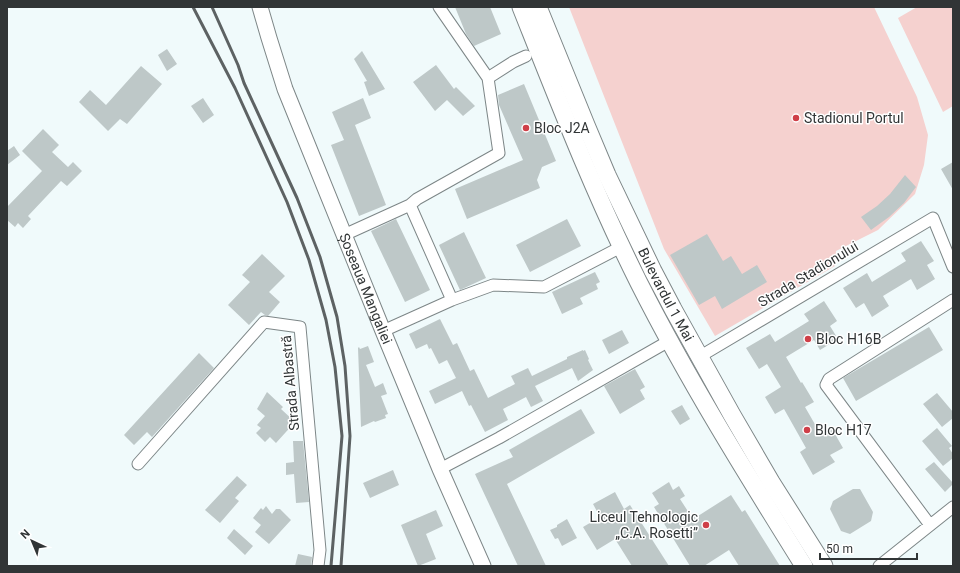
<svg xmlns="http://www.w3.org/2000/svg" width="960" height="573" viewBox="0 0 960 573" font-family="Roboto,sans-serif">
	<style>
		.green { fill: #f5d1cf }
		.building { fill: #bec8c8 }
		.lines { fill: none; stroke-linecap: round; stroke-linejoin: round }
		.street-casing { stroke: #7d8687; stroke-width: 13 }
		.secondary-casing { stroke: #7d8687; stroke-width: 17 }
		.primary-casing { stroke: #7d8687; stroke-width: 19 }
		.street { stroke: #fff; stroke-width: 11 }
		.secondary { stroke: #fff; stroke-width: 15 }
		.primary { stroke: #fff; stroke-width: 17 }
		.rail { stroke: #5d6263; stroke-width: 3 }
		.poi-dot { fill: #cf3f48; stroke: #fff; stroke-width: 1.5 }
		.labels { text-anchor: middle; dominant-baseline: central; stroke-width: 3; stroke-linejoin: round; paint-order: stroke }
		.poi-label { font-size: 14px; fill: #313536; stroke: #fff; text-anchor: start }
		.street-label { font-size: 14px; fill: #313536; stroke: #fff }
	</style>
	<rect width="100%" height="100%" fill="#f0fafb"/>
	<path class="green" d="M569 7H874L917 97 928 135 924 165 915 194 878 230 836 251 835 266 715 336 664 249Z
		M917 7H953V106L943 112 898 18Z"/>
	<path class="building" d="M455 7H490L501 34 474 46 466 34Z
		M167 49 177 64 167 71 158 55Z
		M362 51 385 89 369 96 364 82 367 81 354 59Z
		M436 65 454 89 456 87 475 106 463 116 447 100 435 111 413 82Z
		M141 66 162 84 127 124 120 119 108 131 79 102 90 90 106 105Z
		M524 84 556 161 542 167 537 180 540 188 467 219 455 189 523 160 499 105 498 95Z
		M203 98 214 115 203 123 191 106Z
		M363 98 371 118 355 125 386 205 359 216 331 145 344 140 332 112Z
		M43 129 59 145 52 152 68 167 73 162 82 171 67 186 61 181 28 216 31 219 23 228 18 223 15 227 7 220V207L42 171 22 151Z
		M14 146 20 155 7 165V151Z
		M953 162V190L941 169Z
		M905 175 916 187 904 203 889 217 871 230 861 217 877 206 890 194Z
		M396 219 430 290 405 302 371 231Z
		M567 219 581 246 530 272 516 245Z
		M464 232 486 278 460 290 439 245Z
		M707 234 723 261 731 256 742 274 757 265 767 282 722 309 715 296 699 305 670 255Z
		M921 241 934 261 927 265 935 279 917 290 911 279 883 296 889 306 872 317 864 303 856 308 843 288 867 273 872 282 906 261 901 253Z
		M262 254 285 276 269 292 280 302 268 316 265 315 261 312 249 325 228 305 250 282 242 275Z
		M595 272 600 282 596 284 598 289 580 298 583 304 562 314 552 292Z
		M824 301 837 321 830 326 838 339 820 350 814 340 786 357 801 383 802 382 814 402 805 407 820 433 831 427 843 448 830 455 835 462 813 475 800 452 806 448 784 409 775 414 765 397 781 387 767 364 759 369 746 348 770 334 775 342 809 321 804 314Z
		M440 319 453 345 457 343 470 371 474 369 488 398 515 384 511 376 528 368 532 376 567 359V357L583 350V351L585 350 589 359 588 360 593 370 578 381 572 368 535 386 543 401 531 407 526 397 503 409 508 420 485 432 471 405 469 406 462 391 435 404 429 391 456 378 447 360 439 364 431 348 429 349 427 344 416 349 409 334Z
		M929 327 943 350 856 401 843 378Z
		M622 330 629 343 609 354 602 340Z
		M368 346 374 362 366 365 375 387 383 383 387 394 381 396 388 414 385 415 386 418 375 422 374 421 361 427 358 348 359 347 360 349Z
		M199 353 214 368 152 437 147 432 134 445 124 435Z
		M635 369 645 387 640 390 645 399 620 414 604 386Z
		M267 392 283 407 281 409 295 422 276 443 270 437 265 442 256 433 261 428 257 425 265 416 257 409Z
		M937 393 953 412V418L942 427 923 404Z
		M682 405 690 419 680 425 671 411Z
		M581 409 595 433 507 484 546 566H518L475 474 513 457 509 450Z
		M937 428 952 446 949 448 953 454V458L943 466 922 441Z
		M293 441H303L309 502 296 503 294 474 286 475V463L294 462Z
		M934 462 953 483V484L945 492 925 469Z
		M393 470 399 485 370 498 363 483Z
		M237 476 247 485 235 498 239 501 220 523 205 510Z
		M669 482 673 490 679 486 685 496 680 499 691 516 696 513 698 516 731 495 742 512 745 510 780 566H739L729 550 704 566H690L654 507 659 504 652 493Z
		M853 489H860L873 512 871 521 850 534 841 531 830 509 833 501Z
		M615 492 624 509 630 505 669 566H632L615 539 597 550 583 527 600 517 593 504Z
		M266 506 272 514 276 509H280L291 520 269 544 255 532 261 525 253 518 261 508 263 510Z
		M436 510 443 526 426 534 436 559 418 566 401 525Z
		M567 519 577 538 562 546 558 538 555 539 550 530 557 527V525Z
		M234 529 253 546 245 555 227 538Z
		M298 554 312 557 311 566H295Z"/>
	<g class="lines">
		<defs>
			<path id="street" d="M439 7 488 78 513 62 526 56
				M410 205 452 300
				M344 235 410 205 417 199 499 153 488 78
				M383 331 452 300 493 285 544 287 621 247
				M699 357 933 218 953 267
				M138 464 264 322 300 327 320 550 318 566
				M440 469 499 438 669 341
				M930 525 826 385 829 379 953 300
				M879 566 953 507"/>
			<g id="secondary">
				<path id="s1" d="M260 7 269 38 285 89 383 331 440 469 483 566"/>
			</g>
			<g id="primary">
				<path d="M521 7C558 100 594 193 639 283 688 380 746 473 804 566"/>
				<path id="s2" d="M538 7 586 125 607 175 653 271 673 309 732 415 771 482 824 566"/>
			</g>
		</defs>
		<use href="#street" class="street-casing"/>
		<use href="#secondary" class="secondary-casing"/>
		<use href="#primary" class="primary-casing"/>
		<use href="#street" class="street"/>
		<use href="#secondary" class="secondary"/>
		<use href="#primary" class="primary"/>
		<path class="rail" d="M193 7 235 88 287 202 309 260 326 320 335 367 342 436 331 566
			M212 7 238 65 244 83 297 198 320 257 337 317 345 366 350 436 341 566"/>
	</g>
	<g class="poi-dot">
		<circle cx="796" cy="118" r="4"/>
		<circle cx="526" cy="128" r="4"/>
		<circle cx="808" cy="339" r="4"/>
		<circle cx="807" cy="430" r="4"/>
		<circle cx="706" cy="525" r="4"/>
	</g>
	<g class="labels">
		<g class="poi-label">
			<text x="804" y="118">Stadionul Portul</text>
			<text x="534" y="128">Bloc J2A</text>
			<text x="816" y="339">Bloc H16B</text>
			<text x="815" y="430">Bloc H17</text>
			<text x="698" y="517" text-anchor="end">Liceul Tehnologic<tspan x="698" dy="16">„C.A. Rosetti”</tspan></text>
		</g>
		<g class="street-label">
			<text transform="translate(808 274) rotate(-31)">Strada Stadionului</text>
			<text stroke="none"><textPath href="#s1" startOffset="301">Șoseaua Mangaliei</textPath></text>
			<text stroke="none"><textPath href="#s2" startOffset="315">Bulevardul 1 Mai</textPath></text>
			<text transform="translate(290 383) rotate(-95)">Strada Albastră</text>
		</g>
	</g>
	<rect width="960" height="573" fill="none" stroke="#313536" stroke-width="16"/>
	<g transform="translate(32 541) rotate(316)" stroke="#ffffff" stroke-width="3" paint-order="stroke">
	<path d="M0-3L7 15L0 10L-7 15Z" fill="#313536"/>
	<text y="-6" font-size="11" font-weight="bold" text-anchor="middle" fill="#313536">N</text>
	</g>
	<path d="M820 553v6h97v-6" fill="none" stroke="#313536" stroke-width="2"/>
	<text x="826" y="553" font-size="12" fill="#313536" stroke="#ffffff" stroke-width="3" paint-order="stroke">50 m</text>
</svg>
